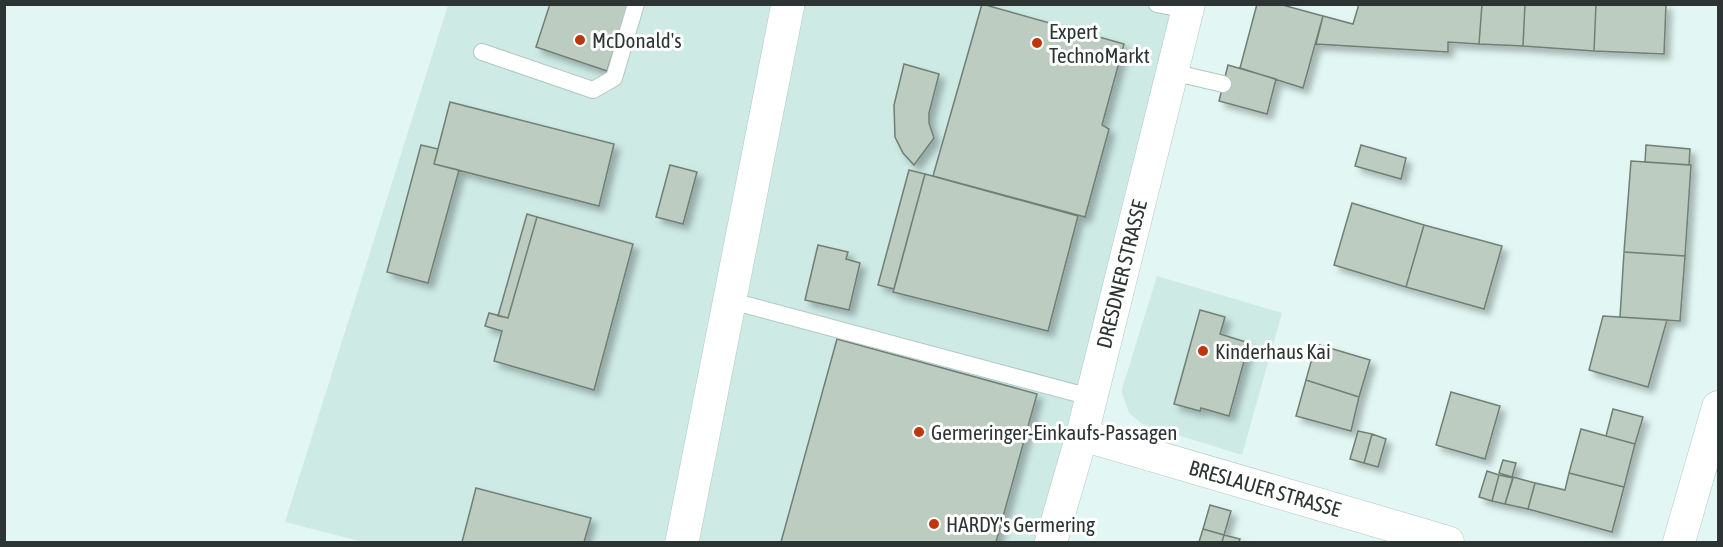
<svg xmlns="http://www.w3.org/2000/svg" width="1723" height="547" viewBox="0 0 1723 547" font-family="'Asap Condensed',sans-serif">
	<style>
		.built { fill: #cdeae5 }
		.building { fill: #bcccc0; stroke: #717f74; stroke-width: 1.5; filter: url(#shadow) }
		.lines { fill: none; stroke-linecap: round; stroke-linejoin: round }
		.lane-casing { stroke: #b2c7c3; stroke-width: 18 }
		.street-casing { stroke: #b2c7c3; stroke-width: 33 }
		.secondary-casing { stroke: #b2c7c3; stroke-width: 34 }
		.lane { stroke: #fff; stroke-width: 16 }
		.street { stroke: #fff; stroke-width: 32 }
		.secondary { stroke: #fff; stroke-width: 33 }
		.poi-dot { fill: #bf360d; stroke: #fff; stroke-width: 2 }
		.labels { text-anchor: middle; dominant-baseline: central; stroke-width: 6; stroke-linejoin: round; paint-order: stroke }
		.poi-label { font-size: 21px; fill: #2d3534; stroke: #fff; text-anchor: start }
		.street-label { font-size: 21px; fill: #2d3534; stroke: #fff }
	</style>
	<defs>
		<filter id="shadow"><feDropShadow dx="5.5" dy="5.5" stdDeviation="3" flood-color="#0004"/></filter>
	</defs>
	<rect width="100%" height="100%" fill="#e2f7f3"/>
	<path class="built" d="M448 5H1184L1038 542H363L285 522Z
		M1157 276 1282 313 1242 455 1142 424 1129 413 1122 393V389Z"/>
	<path class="building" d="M550 4H629L607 71 536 47Z
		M982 4 1124 44 1102 125 1109 129 1085 217 933 176Z
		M1257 4H1279L1323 16 1303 88 1240 68Z
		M1359 4H1482L1479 44 1448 42V52L1316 44 1323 16 1353 24Z
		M1482 4H1525L1523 46 1479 44Z
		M1525 4H1596L1594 51 1523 46Z
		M1596 4H1666L1664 54 1594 51Z
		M904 64 939 74 929 113V123L934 138 914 165 903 153 895 137 894 105Z
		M1228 65 1276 79 1267 114 1219 101Z
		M450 102 614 144 599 206 434 164Z
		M421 145 438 149 434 164 459 170 428 283 387 272Z
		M1361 145 1406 158 1401 179 1355 166Z
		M1646 145 1690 149 1689 165 1645 162Z
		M1631 161 1691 165 1685 256 1624 252Z
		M670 165 697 172 683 224 656 217Z
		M909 170 925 174 894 289 878 285Z
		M925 174 1078 216 1048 331 893 292Z
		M1352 203 1424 225 1406 287 1334 265Z
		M527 214 537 217 508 318 498 316Z
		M537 217 633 244 594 390 494 361 502 331 485 326 489 313 508 318Z
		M1424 225 1502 246 1484 309 1406 287Z
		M818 245 848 252 846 259 860 263 849 310 805 300Z
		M1624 252 1685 256 1680 321 1620 317Z
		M1200 310 1225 317 1220 334 1249 343 1229 416 1201 408 1200 411 1174 404Z
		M1603 316 1667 320 1648 387 1589 370Z
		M837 339 1037 394 996 542H781Z
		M1316 344 1370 360 1359 397 1306 380Z
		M1306 380 1359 397 1351 431 1296 416Z
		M1451 392 1500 406 1485 459 1436 445Z
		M1613 409 1643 417 1635 444 1606 436Z
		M1581 429 1635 444 1624 487 1569 473Z
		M1358 431 1372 434 1364 463 1350 459Z
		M1372 434 1386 439 1378 467 1364 463Z
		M1503 460 1516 463 1512 477 1499 473Z
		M1487 471 1499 475 1492 501 1479 497Z
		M1569 473 1624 487 1612 532 1528 509 1535 483 1565 490Z
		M1499 475 1513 478 1505 504 1492 501Z
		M1513 477 1535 483 1528 509 1505 504Z
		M476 488 591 518 584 542H462Z
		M1210 505 1231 511 1224 535 1203 529Z
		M1203 529 1224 535 1222 542H1199Z
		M1224 535 1240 539 1239 542H1222Z"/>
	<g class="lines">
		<defs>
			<path id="lane" d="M1157 4 1187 10
				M482 52 593 90 614 78 636 4
				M1172 72 1223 84
				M728 300 1090 397"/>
			<path id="street" d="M1082 435 1448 542
				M1051 542 1082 435 1189 4
				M1679 542 1718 407"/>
			<path id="secondary" d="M682 542 788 4"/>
		</defs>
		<use href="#lane" class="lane-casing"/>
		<use href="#street" class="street-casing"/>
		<use href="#secondary" class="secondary-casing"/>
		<use href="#lane" class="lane"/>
		<use href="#street" class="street"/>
		<use href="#secondary" class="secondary"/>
	</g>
	<g class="poi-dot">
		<circle cx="580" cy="40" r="6"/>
		<circle cx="1037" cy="43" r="6"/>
		<circle cx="1203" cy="351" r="6"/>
		<circle cx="919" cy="432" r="6"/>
		<circle cx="934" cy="524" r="6"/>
	</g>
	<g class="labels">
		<g class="poi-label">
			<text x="1049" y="31">Expert<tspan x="1049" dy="24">TechnoMarkt</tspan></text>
			<text x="592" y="40">McDonald's</text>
			<text x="1215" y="351">Kinderhaus Kai</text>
			<text x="931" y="432">Germeringer-Einkaufs-Passagen</text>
			<text x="946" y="524">HARDY's Germering</text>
		</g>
		<g class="street-label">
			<text transform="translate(1121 274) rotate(-76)">DRESDNER STRASSE</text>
			<text transform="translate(1265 488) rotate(16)">BRESLAUER STRASSE</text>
		</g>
	</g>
	<rect width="1723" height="547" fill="none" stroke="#2d3534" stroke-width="12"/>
</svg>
